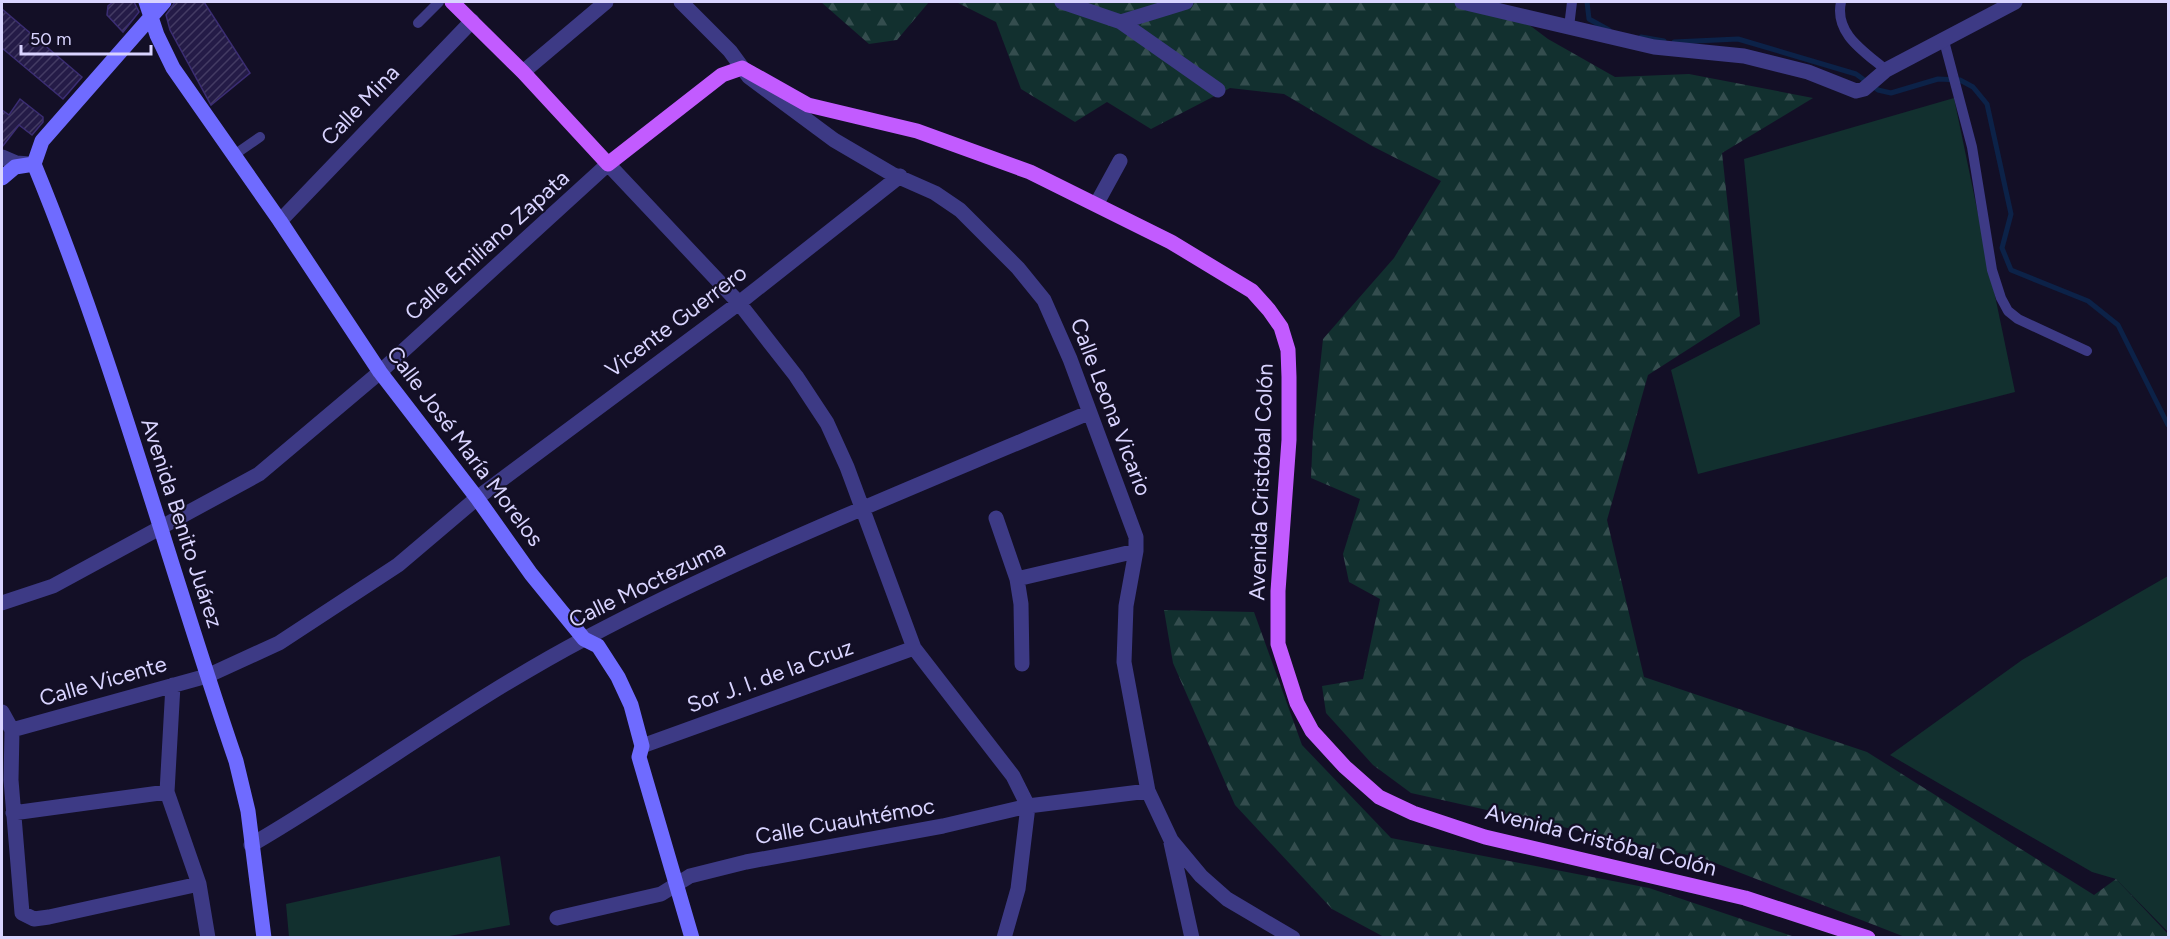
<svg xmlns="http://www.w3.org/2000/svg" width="2170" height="939" viewBox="0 0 2170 939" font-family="Figtree,sans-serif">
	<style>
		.grass { fill: #12302f }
		.forest { fill: url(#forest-firs) }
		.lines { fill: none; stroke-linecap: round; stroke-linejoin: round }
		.stream { stroke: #0c2248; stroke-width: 5 }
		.building { fill: url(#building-hatch); stroke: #3b2d73; stroke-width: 1.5 }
		.lane { stroke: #3d3a85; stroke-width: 10 }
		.street { stroke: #3d3a85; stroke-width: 15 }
		.secondary { stroke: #6f6bff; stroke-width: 15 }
		.primary { stroke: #c25bff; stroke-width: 15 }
		.labels { text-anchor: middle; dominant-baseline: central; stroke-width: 4.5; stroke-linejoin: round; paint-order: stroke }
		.street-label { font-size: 22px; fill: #d9d4ff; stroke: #130f26 }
	</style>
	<defs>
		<pattern id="forest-firs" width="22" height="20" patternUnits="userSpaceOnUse" patternTransform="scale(1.5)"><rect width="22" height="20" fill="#12302f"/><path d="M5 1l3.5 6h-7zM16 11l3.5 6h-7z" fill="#344d4e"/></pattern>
		<pattern id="building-hatch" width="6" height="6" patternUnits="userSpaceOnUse" patternTransform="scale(1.5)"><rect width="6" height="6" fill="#241b47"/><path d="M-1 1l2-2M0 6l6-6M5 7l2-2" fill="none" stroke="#433b63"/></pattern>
	</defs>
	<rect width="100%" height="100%" fill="#130f26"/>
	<path class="grass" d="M1954 98 2015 392 1698 474 1671 370 1760 324 1744 159Z
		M2168 576V932L2116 879 2092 872 1890 755 2022 660Z
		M500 856 510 925 444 937H289L286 904Z"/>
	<path class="forest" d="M821 2H929L897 40 869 44Z
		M956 2H1499L1548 39 1615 77 1689 74 1813 98 1722 153 1740 316 1648 375 1607 520 1644 677 1867 752 2094 895 2116 879 2168 934V937H1905L1705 859 1411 793 1373 765 1326 713 1322 686 1363 679 1380 599 1349 582 1343 554 1360 499 1311 478 1313 432 1323 339 1394 258 1441 181 1372 146 1284 94 1230 88 1151 129 1107 102 1075 122 1021 89 996 22Z
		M1164 610 1254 612 1302 745 1391 838 1649 888 1795 937H1384L1332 909 1235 805 1173 663Z"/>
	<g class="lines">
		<path class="stream" d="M1587 2 1589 19 1609 30
			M1641 37 1664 41
			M1674 42 1738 39 1856 74 1878 90 1891 93 1938 79 1960 80 1973 87 1987 104 2011 214 2002 248 2011 270 2088 301 2118 325 2168 425"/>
	</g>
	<path class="building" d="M113 2H134L139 12 123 32 107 15 108 6Z
		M175 2H204L250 73 211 105 170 30 166 15Z
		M2 9 82 77 63 99 2 48Z
		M20 99 43 117V122L32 135 19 125 2 147V110L9 115Z"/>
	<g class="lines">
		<path class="lane" d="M1841 2C1834 34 1865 52 1886 70
			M418 23 439 2
			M1569 27 1572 2
			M1944 41 1972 147 1992 270 2001 298 2008 311 2018 319 2087 351
			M234 155 260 137"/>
		<path class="street" d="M681 2 730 51 749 77 834 140 892 174 935 193 960 210 1018 268 1044 300 1070 359 1136 537V551L1126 606 1124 662 1148 791 1171 840 1201 876 1227 899 1293 938
			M1062 2 1121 22 1186 2
			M1462 2 1654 47 1744 56 1808 72 1856 91 1864 89 1886 70 2015 2
			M1121 22 1218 90
			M523 72 606 2
			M2 157 16 163 30 164
			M1097 203 1120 161
			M280 221 472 21
			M996 518 1017 579 1021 604 1022 664
			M1017 579 1136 551
			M2 603 53 586 259 474 380 372 608 164 739 303 796 376 827 423 847 467 914 648 1013 776 1028 806 1018 889 1004 938
			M173 685 167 792 199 884 208 938
			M2 712 12 730 11 780 22 913 34 919 49 917 199 884
			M12 730 207 676 279 643 398 565 477 498 739 303 900 176
			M642 746 914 648
			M13 813 167 792
			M1171 843 1192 938
			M251 845C364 779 470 699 586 638 748 552 920 485 1088 413
			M557 918 661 894 690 876 746 862 943 826 1028 806 1148 791"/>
		<path class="secondary" d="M146 2 157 35 173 68 280 221 380 372 477 498 531 574 584 639 598 646 618 677 631 705 642 746 639 757 692 938
			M164 2 42 141 34 164C114 358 168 563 236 761L248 811 264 938
			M2 178 15 167 34 164"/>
		<path class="primary" d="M452 2 523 72 608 164 722 75 742 68 808 105 917 131 1030 172 1171 242 1252 291 1269 310 1281 327 1288 350 1289 377V440L1278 591V644L1297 703 1312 731 1345 767 1379 797 1413 813 1485 837 1745 898 1868 938"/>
	</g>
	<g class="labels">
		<g class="street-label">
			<text transform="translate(360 105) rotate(-46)">Calle Mina</text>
			<text transform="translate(487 245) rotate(-42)">Calle Emiliano Zapata</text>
			<text transform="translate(676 321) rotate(-37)">Vicente Guerrero</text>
			<text transform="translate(1111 407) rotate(69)">Calle Leona Vicario</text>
			<text transform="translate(465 446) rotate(53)">Calle José María Morelos</text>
			<text transform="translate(1261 482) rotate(-88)">Avenida Cristóbal Colón</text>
			<text transform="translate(182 523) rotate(72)">Avenida Benito Juárez</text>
			<text transform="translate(647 584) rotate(-26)">Calle Moctezuma</text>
			<text transform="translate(770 676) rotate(-20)">Sor J. I. de la Cruz</text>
			<text transform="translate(103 681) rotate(-16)">Calle Vicente</text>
			<text transform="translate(845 821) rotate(-10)">Calle Cuauhtémoc</text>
			<text transform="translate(1601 840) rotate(14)">Avenida Cristóbal Colón</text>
		</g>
	</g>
	<rect width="2170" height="939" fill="none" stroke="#d9d4ff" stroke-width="6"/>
	<path d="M21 45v9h130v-9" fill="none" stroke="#d9d4ff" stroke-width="3"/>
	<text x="30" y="45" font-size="18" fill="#d9d4ff" stroke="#130f26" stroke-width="4.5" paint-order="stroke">50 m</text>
</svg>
